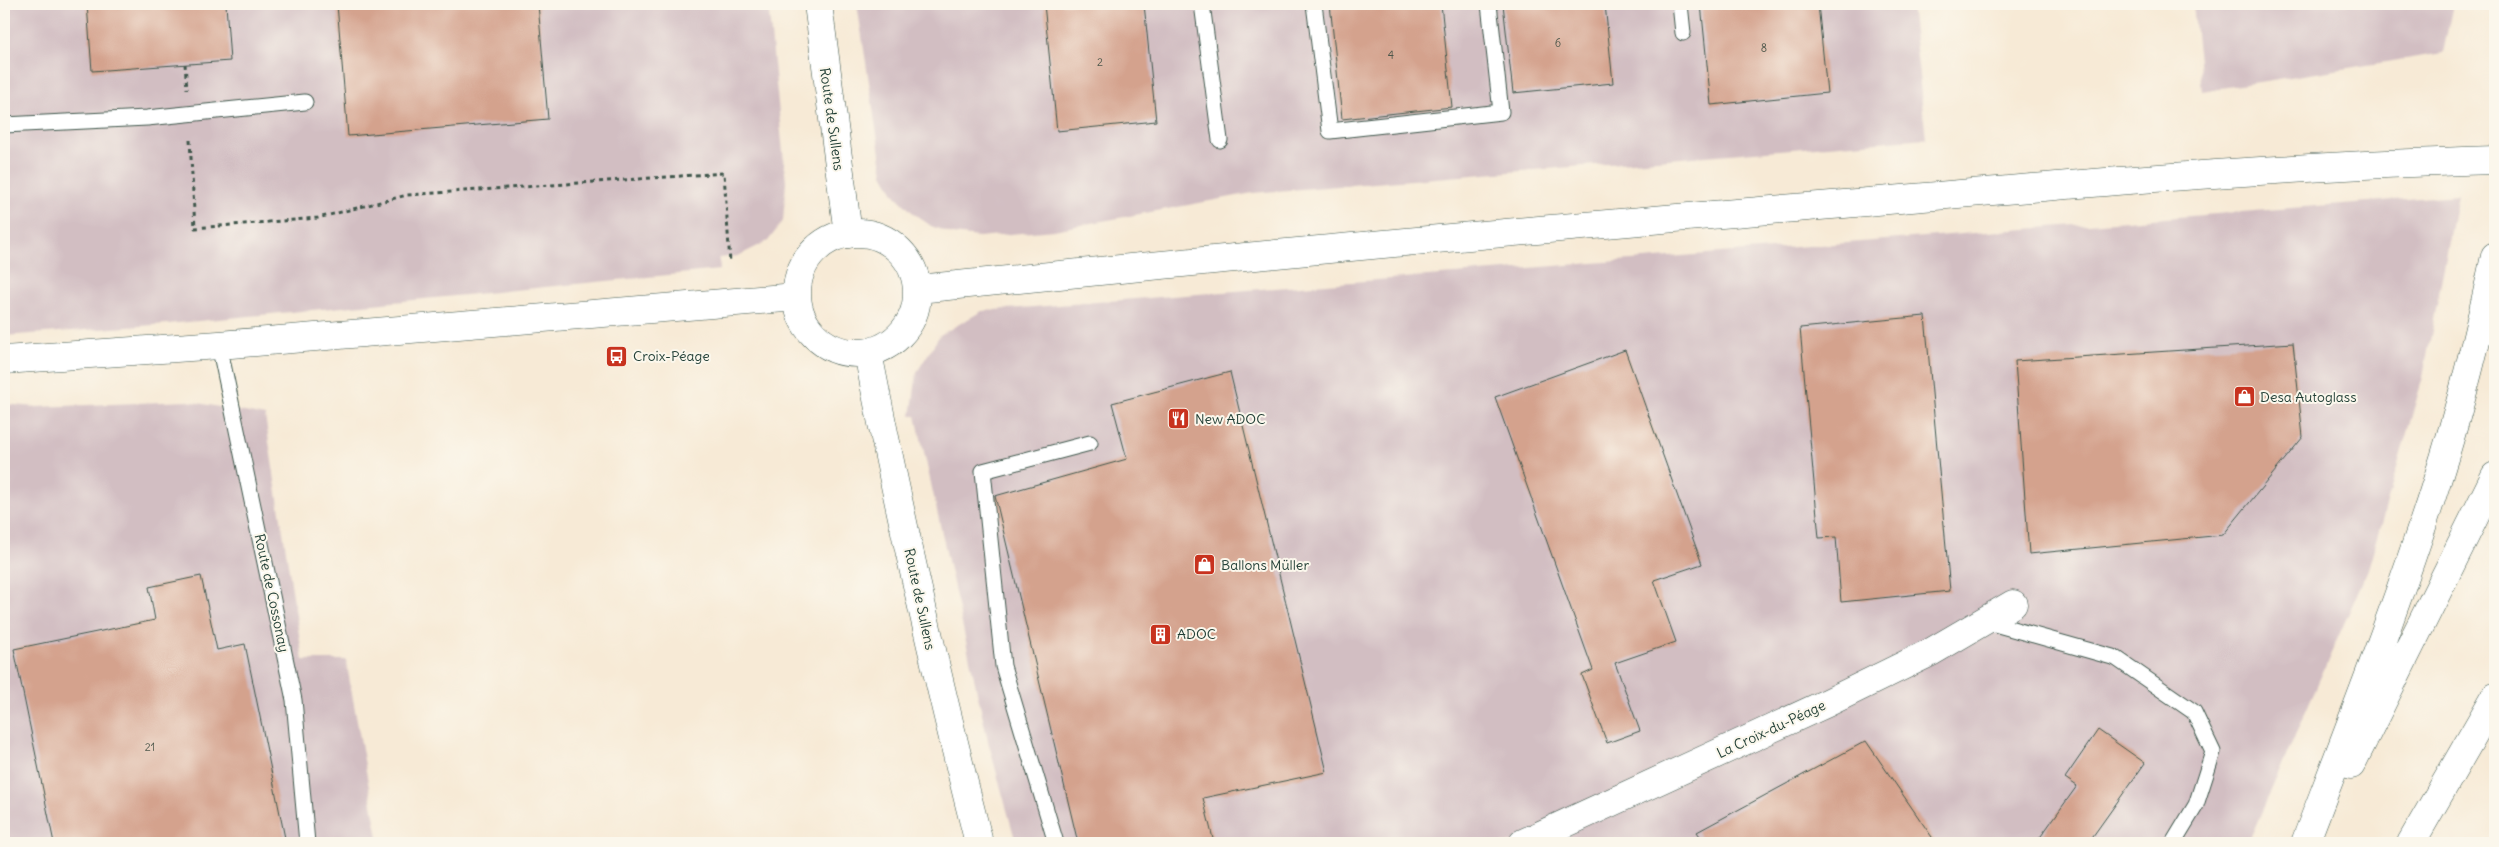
<svg xmlns="http://www.w3.org/2000/svg" width="2499" height="847" viewBox="0 0 2499 847" font-family="Delius,sans-serif">
	<style>
		.industrial { fill: #d2bec2 }
		.building { fill: #d4a28d }
		.lines { fill: none; stroke-linecap: round; stroke-linejoin: round }
		.service-casing { stroke: #3f574c; stroke-width: 17 }
		.minor-casing { stroke: #3f574c; stroke-width: 29 }
		.secondary-casing { stroke: #3f574c; stroke-width: 29 }
		.primary-casing { stroke: #3f574c; stroke-width: 29 }
		.motorway-casing { stroke: #3f574c; stroke-width: 29 }
		.path { stroke: #3f574c; stroke-width: 3; stroke-dasharray: 4 4; stroke-linecap: butt }
		.service { stroke: #fff; stroke-width: 15 }
		.minor { stroke: #fff; stroke-width: 28 }
		.secondary { stroke: #fff; stroke-width: 28 }
		.primary { stroke: #fff; stroke-width: 28 }
		.motorway { stroke: #fff; stroke-width: 28 }
		.labels { text-anchor: middle; dominant-baseline: central; stroke-width: 4; stroke-linejoin: round; paint-order: stroke }
		.number-label { font-size: 11px; fill: #4c564a }
		.street-label { font-size: 14px; fill: #1f3d34; stroke: #fbf7ec }
		.poi-label { font-size: 14px; fill: #1f3d34; stroke: #fbf7ec; text-anchor: start }
	</style>
	<rect width="100%" height="100%" fill="#fbf7ec"/>
	<filter id="ink" filterUnits="userSpaceOnUse"><feTurbulence type="fractalNoise" baseFrequency=".02" numOctaves="2"/><feDisplacementMap in="SourceGraphic" scale="10" xChannelSelector="R" yChannelSelector="G"/><feConvolveMatrix kernelMatrix="1 2 1 2 8 2 1 2 1" color-interpolation-filters="sRGB"/></filter>
	<filter id="wash" filterUnits="userSpaceOnUse"><feTurbulence type="fractalNoise" baseFrequency=".0096" numOctaves="4" result="noise"/><feDisplacementMap in="SourceGraphic" scale="20" xChannelSelector="R" yChannelSelector="G"/><feGaussianBlur stdDeviation="1.12" result="paint"/><feColorMatrix in="noise" values="0 0 0 0 0 0 0 0 0 0 0 0 0 0 0 0 0 1.4 0 .05"/><feComposite in="paint" operator="in"/></filter>
	<g filter="url(#wash)">
		<rect width="100%" height="100%" fill="#f7ead6"/>
		<path class="industrial" d="M4 4H768L786 182 783 221 768 241 738 256 719 258 720 270 168 324 4 336Z
			M857 4H1911L1926 138 1253 193 1054 230 979 237 952 234 931 226 913 213 895 195 883 174Z
			M2193 4H2453L2443 53 2202 91Z
			M2458 195 2423 377 2368 569 2248 843H1016L988 741 916 416H911L917 372 940 335 982 311Z
			M188 401 265 416 303 660H346L379 843H4V404L36 407Z"/>
		<g id="blocks">
			<path class="building" d="M87 4H226L230 61 92 71Z
				M337 4H538L548 119 348 136Z
				M1044 4H1144L1156 121 1057 131Z
				M1330 4H1441L1452 107 1342 119Z
				M1503 4H1605L1613 83 1513 93Z
				M1701 4H1818L1827 93 1711 105Z
				M1925 316 1950 591 1841 602 1836 537 1819 538 1800 328Z
				M2293 343 2303 437 2223 535 2029 554 2015 361Z
				M1625 350 1702 564 1654 580 1676 642 1615 663 1640 731 1607 743 1582 675 1593 670 1495 397Z
				M1230 372 1327 772 1203 798 1214 843H1078L995 496 1127 459 1112 403Z
				M201 576 217 650 245 644 286 843H54L14 649 155 620 149 587Z
				M2098 730 2145 763 2088 843H2036L2077 786 2065 778Z
				M1866 741 1936 843H1705L1697 832Z"/>
		</g>
	</g>
	<g filter="url(#ink)">
		<use href="#blocks" fill-opacity="0" stroke="#3f574c" stroke-width="1"/>
		<g class="lines">
			<defs>
				<path id="service" d="M1202 4 1220 140
					M1314 4 1330 131 1501 112 1489 4
					M1680 4 1683 33
					M4 125 147 118 305 102
					M219 345 294 700 307 843
					M1984 621 2116 658 2194 712 2213 752 2196 805 2173 843
					M1056 843 1003 666 983 471 1090 443"/>
				<path id="minor" d="M1523 843 1827 703 1931 652 2013 604"/>
				<path id="secondary" d="M818 4 848 234
					M868 353C900 518 938 681 979 843"/>
				<path id="primary" d="M797 293a60 60 0 1 1 120 0a60 60 0 1 1-120 0Z
					M918 289C1226 258 1535 229 1844 204 2061 185 2278 166 2495 160
					M4 360 219 345 796 297"/>
				<path id="motorway" d="M2351 765 2495 476
					M2305 843C2354 715 2405 586 2445 455 2465 389 2481 323 2495 256
					M2411 843 2495 697"/>
			</defs>
			<use href="#service" class="service-casing"/>
			<use href="#minor" class="minor-casing"/>
			<use href="#secondary" class="secondary-casing"/>
			<use href="#primary" class="primary-casing"/>
			<use href="#motorway" class="motorway-casing"/>
			<path class="path" d="M185 64 187 89
				M190 140 195 228 318 218 407 195 724 173 730 263"/>
			<use href="#service" class="service"/>
			<use href="#minor" class="minor"/>
			<use href="#secondary" class="secondary"/>
			<use href="#primary" class="primary"/>
			<use href="#motorway" class="motorway"/>
		</g>
	</g>
	<defs>
		<symbol id="bus-square" viewBox="-11 -11 22 22"><rect x="-9" y="-9" width="18" height="18" rx="4" fill="#c8321e" stroke="#fbf7ec"/><path d="M-5-6H5V4H4V6H2V4H-2V6H-4V4H-5ZM-3.5-4V0h7V-4ZM-3.5 1.2v1.5H-2V1.2ZM2 1.2v1.5H3.5V1.2Z" fill="#fff"/></symbol>
		<symbol id="shop-square" viewBox="-11 -11 22 22"><rect x="-9" y="-9" width="18" height="18" rx="4" fill="#c8321e" stroke="#fbf7ec"/><path d="M-5-2.5h2.3a2.7 3.5 0 0 1 5.4 0H5L5.5 6h-11ZM-1.5-2.5h3a1.5 2.3 0 0 0-3 0Z" fill="#fff"/></symbol>
		<symbol id="restaurant-square" viewBox="-11 -11 22 22"><rect x="-9" y="-9" width="18" height="18" rx="4" fill="#c8321e" stroke="#fbf7ec"/><path d="M-5-6h1v4h1v-4h1v4h1v-4h1v5L-1.5 .5V6h-2V.5L-5-1ZM5-6V6H3V1.5H1.5Q1.5-4 5-6Z" fill="#fff"/></symbol>
		<symbol id="building-square" viewBox="-11 -11 22 22"><rect x="-9" y="-9" width="18" height="18" rx="4" fill="#c8321e" stroke="#fbf7ec"/><path d="M-4-6H4V6H1V3H-1V6H-4ZM-2.5-4.3h1.7v1.8h-1.7ZM.8-4.3h1.7v1.8H.8ZM-2.5-1h1.7V.8h-1.7ZM.8-1h1.7V.8H.8Z" fill="#fff"/></symbol>
	</defs>
	<g fill-rule="evenodd">
		<use href="#bus-square" x="604" y="344" width="25" height="25"/>
		<use href="#shop-square" x="2232" y="384" width="25" height="25"/>
		<use href="#restaurant-square" x="1166" y="406" width="25" height="25"/>
		<use href="#shop-square" x="1192" y="552" width="25" height="25"/>
		<use href="#building-square" x="1148" y="622" width="25" height="25"/>
	</g>
	<g class="labels">
		<g class="number-label">
			<text x="1558" y="43">6</text>
			<text x="1764" y="48">8</text>
			<text x="1391" y="55">4</text>
			<text x="1100" y="62">2</text>
			<text x="150" y="747">21</text>
		</g>
		<g class="street-label">
			<text transform="translate(832 119) rotate(82)">Route de Sullens</text>
			<text transform="translate(272 593) rotate(78)">Route de Cossonay</text>
			<text transform="translate(920 599) rotate(78)">Route de Sullens</text>
			<text transform="translate(1771 729) rotate(-25)">La Croix-du-Péage</text>
		</g>
		<g class="poi-label">
			<text x="633" y="356">Croix-Péage</text>
			<text x="2260" y="397">Desa Autoglass</text>
			<text x="1195" y="419">New ADOC</text>
			<text x="1221" y="565">Ballons Müller</text>
			<text x="1177" y="634">ADOC</text>
		</g>
	</g>
	<rect width="2499" height="847" fill="none" stroke="#fbf7ec" stroke-width="20"/>
</svg>
